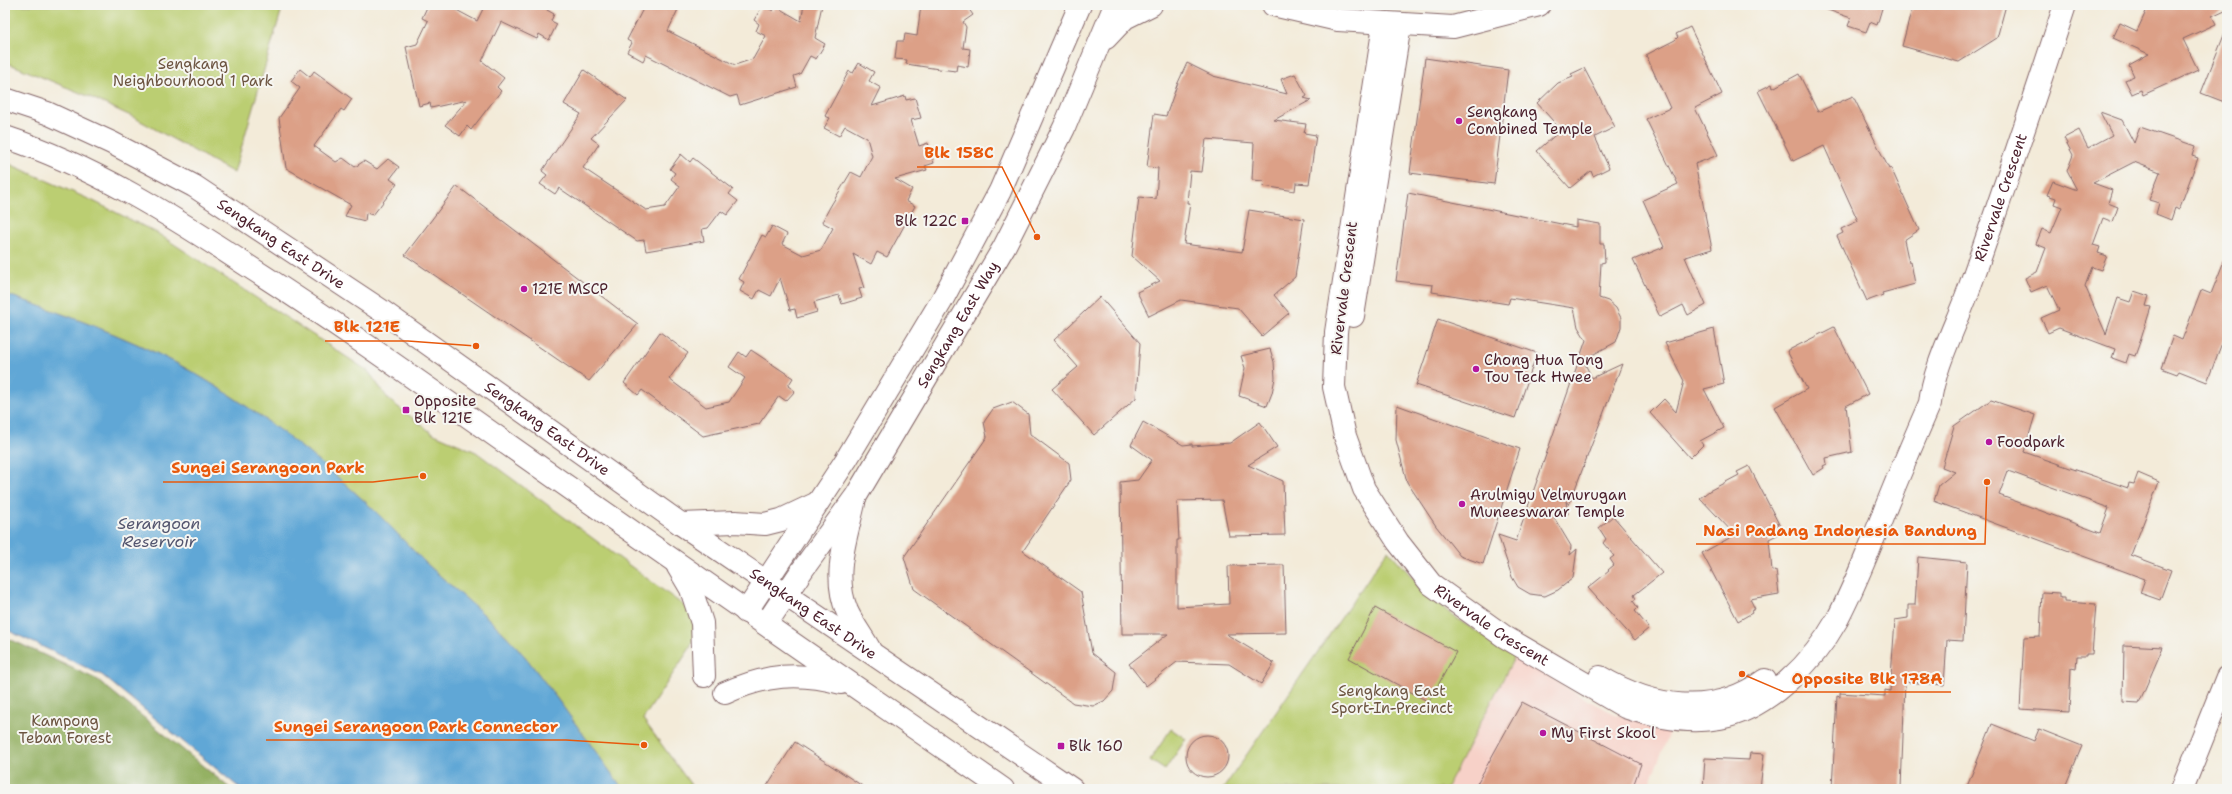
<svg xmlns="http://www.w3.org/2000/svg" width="2232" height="794" viewBox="0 0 2232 794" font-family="'Shantell Sans',sans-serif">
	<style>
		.built { fill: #f7d1c8 }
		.green { fill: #bbce72; stroke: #82764e }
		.forest { fill: #94b164; stroke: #6f6848 }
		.water { fill: #60a7d6; stroke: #556380 }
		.building { fill: #dca087; fill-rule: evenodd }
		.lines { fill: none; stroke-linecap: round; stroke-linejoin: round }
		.minor-casing { stroke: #856668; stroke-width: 24 }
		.major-casing { stroke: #856668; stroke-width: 24 }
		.highway-casing { stroke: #856668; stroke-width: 24 }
		.minor { stroke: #fff; stroke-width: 22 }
		.major { stroke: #fff; stroke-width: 22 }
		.highway { stroke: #fff; stroke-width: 22 }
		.rail-casing { stroke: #4a1f2b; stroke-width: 4.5 }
		.rail { stroke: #f6f6f2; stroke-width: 3; stroke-dasharray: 9; stroke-linecap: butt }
		.poi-dot { fill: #b5179e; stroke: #f6f6f2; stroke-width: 1.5 }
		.labels { text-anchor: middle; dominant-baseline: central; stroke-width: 4; stroke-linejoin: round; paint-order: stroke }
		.park-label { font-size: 15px; fill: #6c5440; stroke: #f6f6f2 }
		.poi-label { font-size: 15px; fill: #4a1f2b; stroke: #f6f6f2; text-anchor: start }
		.street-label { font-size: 15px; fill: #4a1f2b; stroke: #f6f6f2 }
		.water-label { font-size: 16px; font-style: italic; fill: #53556f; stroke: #f6f6f2 }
		.leader { fill: none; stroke: #e8590c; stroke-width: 1.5 }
		.callout-dot { fill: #e8590c; stroke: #f6f6f2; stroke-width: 1.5 }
		.callout-label { font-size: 16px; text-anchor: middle; font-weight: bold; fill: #e8590c; stroke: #f6f6f2; stroke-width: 4; stroke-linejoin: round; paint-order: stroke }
	</style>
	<rect width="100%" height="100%" fill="#f6f6f2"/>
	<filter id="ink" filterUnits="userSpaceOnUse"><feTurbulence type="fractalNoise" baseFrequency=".025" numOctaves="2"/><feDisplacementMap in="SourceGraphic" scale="8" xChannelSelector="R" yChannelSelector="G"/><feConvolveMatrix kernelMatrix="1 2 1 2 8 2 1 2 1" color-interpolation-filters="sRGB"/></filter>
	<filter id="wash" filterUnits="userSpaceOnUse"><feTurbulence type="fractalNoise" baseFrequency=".012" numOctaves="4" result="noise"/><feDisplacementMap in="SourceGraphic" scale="16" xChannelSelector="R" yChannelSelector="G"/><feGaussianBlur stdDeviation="0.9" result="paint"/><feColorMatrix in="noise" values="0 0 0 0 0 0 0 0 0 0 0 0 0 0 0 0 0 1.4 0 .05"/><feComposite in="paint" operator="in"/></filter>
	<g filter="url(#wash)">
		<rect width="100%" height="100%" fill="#f3ebd9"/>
		<path class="built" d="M1515 656 1585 699 1615 714 1672 727 1647 789H1446Z"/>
		<path class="green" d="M5 5H283L234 173 135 118 90 97 5 62Z
			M5 162 93 201 157 233 368 371 389 400 432 433 476 452 702 619 690 648 643 719 694 789H623C591 746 560 701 527 659 498 623 460 595 427 564 408 546 391 527 373 509 314 454 249 403 178 364 123 335 64 314 5 294Z
			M1388 550 1431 598 1457 619 1515 656 1446 789H1223Z
			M1171 729 1186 739 1165 770 1150 760Z"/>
		<path class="forest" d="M5 637 98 680 231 789H5Z"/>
		<path class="water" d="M5 294C64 314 123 335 178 364 249 403 314 454 373 509 391 526 408 546 427 564 460 595 498 623 527 659 560 701 591 746 623 789H241L102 675 5 629Z"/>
		<g id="blocks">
			<path class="building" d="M428 5H447L477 21 485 5H546L547 10 554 14 551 21 557 24 549 40 539 34 537 39 501 22 482 61 504 78 497 87 501 91 471 130 467 126 460 136 445 125 467 100 431 108 430 103 419 106 406 47 417 44 428 21 422 18Z
				M645 5H680L668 31 735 65 753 59 766 36 756 31 759 24 754 20 763 5 773 11 775 6 801 21 804 5H822L815 38 825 44 816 59 810 56 800 74 794 76 797 87 740 105 737 95 730 97 646 55 643 61 627 52 632 43 627 40Z
				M921 5H966L973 15 963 22 966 27 963 48 970 49 968 67 957 65 956 71 939 69 906 64 907 60 895 59 897 41H904L905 34 917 36Z
				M1822 5H1883L1877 25 1870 22 1866 32 1848 26 1851 18 1822 8Z
				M1913 5H2006L1997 38 1959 62 1902 46Z
				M2149 5H2227V9L2212 16 2216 24 2183 39 2198 70 2143 95 2141 90 2132 94 2125 80 2134 76 2129 65 2149 54 2113 38 2120 23 2137 31Z
				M1690 27 1722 94 1695 108 1718 155 1695 164 1712 249 1685 257 1706 305 1688 315 1683 305 1660 317 1633 260 1664 247 1643 200 1678 184 1646 119 1670 108 1646 55 1675 40 1678 37 1676 34Z
				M2226 30H2227V103L2201 93Z
				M1425 58 1508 70 1494 184 1410 173Z
				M859 63 874 72 869 81 881 88 872 106 905 96 906 100 915 98 921 118 911 120 919 146 928 143 934 163 925 166 927 170 895 179 912 189 906 201 915 206 887 257 877 252 871 264 853 254 864 288 859 289 862 298 842 304 839 295 814 302 817 312 797 318 795 309 790 310 780 278 771 296 759 290 754 299 740 291 744 282 739 279 762 235 766 237 772 226 787 234 782 244 803 255 821 250 833 228 822 222 830 207 851 172 861 177 872 156 867 138 845 126 839 136 824 128 830 118 825 116 849 71 853 73Z
				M1187 63 1213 76 1287 94 1281 79 1295 74 1307 96 1304 98 1311 100 1274 120 1306 124 1304 133 1316 135 1309 184 1296 183 1295 191 1263 186 1264 181 1252 180 1254 143 1206 139 1202 172 1190 171 1187 203H1190L1184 244 1242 252 1249 210 1304 219 1295 277 1274 295 1289 313 1262 336 1238 308 1181 300 1149 316 1137 292 1160 281 1132 256 1139 197 1156 199 1158 168 1147 167 1154 114 1166 116 1177 85Z
				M1584 68 1615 127 1595 137 1609 168 1593 176 1591 171 1570 188 1537 151 1561 130 1537 103 1558 83 1573 77 1571 74Z
				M300 69 310 77 314 71 352 99 344 111 341 109 314 146 336 162 343 158 355 167 364 161 377 169 388 159 399 167 390 179 397 184 373 215 366 213 365 221 345 216 351 205 286 168 279 118 300 88 291 81Z
				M584 70 627 100 591 138 599 144 583 168 646 210 665 207 680 186 671 179 675 173 670 169 681 154 690 162 693 158 733 189 729 194 738 201 727 215 721 211 708 228 702 229 704 241 646 251 644 240 637 241 559 188 555 194 540 184 547 175 542 171 581 114 564 104Z
				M1799 74 1818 112 1853 96 1889 169 1891 168 1919 230 1904 240 1909 263 1911 262 1915 284 1882 293 1883 295 1867 301 1837 236 1843 233 1841 229 1858 221 1824 146 1793 161 1758 91 1772 84 1773 88Z
				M2100 112 2122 120 2134 143 2140 127 2195 146 2192 156 2198 158 2179 210 2175 208 2171 220 2156 214 2159 203 2149 200 2160 172 2134 162 2093 183 2112 190 2108 203 2118 207 2113 222 2103 218 2093 245 2100 247 2098 253 2107 256 2101 270 2092 267 2085 286 2106 334 2118 298 2130 302 2134 291 2149 296 2146 306 2151 307 2141 339 2135 356 2129 354 2126 363 2112 358 2115 349 2059 328 2048 333 2041 318 2059 310 2047 285 2031 292 2025 278 2037 272 2046 248 2036 244 2042 229 2051 233 2062 207 2054 204 2056 198 2047 195 2053 181 2077 190 2067 171 2073 155 2064 138 2079 130 2088 148 2112 135Z
				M457 186 638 324 589 381 405 255Z
				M1408 193 1576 227V220L1600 224V244H1604L1605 262 1601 263 1599 298 1608 301 1616 308 1621 318V327L1616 342 1583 360 1592 378 1622 364 1569 505 1566 501 1568 514 1550 511 1571 546 1570 555 1577 549 1573 578 1558 590 1545 596 1530 594 1518 587 1512 577 1498 535 1516 541 1586 340 1578 327 1574 308 1510 298 1508 304 1432 292 1433 285 1396 281Z
				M2226 256 2227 330 2207 382 2179 371 2177 374 2161 368 2173 336 2182 340 2201 290 2211 294Z
				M1100 297 1140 343 1136 398 1094 435 1052 389 1078 367 1054 340Z
				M1438 319 1537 353 1515 418 1416 385Z
				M1834 327 1868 394 1846 406 1852 452 1826 458 1827 464 1823 466 1824 468 1813 475 1775 407 1807 389 1787 351Z
				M1714 329 1724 384 1704 389 1724 428 1700 441 1703 445 1690 458 1650 413 1664 399 1676 412 1684 381 1665 343Z
				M660 332 688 353 669 379 706 407 729 402 745 378 729 367 739 352 746 357 751 350 793 378 788 386 795 391 786 401 779 396 759 424 703 436 642 390 638 395 624 383Z
				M1270 349 1274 362 1275 378 1272 393 1267 406 1239 396 1245 368 1241 356Z
				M1991 400 2035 415 2024 452 2128 488 2129 483 2134 484 2138 473 2159 482 2131 555 2171 570 2160 600 2140 593 2145 579 1934 501 1939 485 1955 472 1942 467 1954 426ZM2008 471 2109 508 2100 533 1999 495Z
				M1012 402 1028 414 1030 434 1069 463 1071 480 1023 551 1081 592 1092 653 1116 672 1113 691 1104 701 1093 706 1073 703 914 589 904 557 987 437 984 422 993 409Z
				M1397 405 1520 449 1483 564 1460 556 1436 526 1407 482 1396 440Z
				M1143 422 1183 445 1192 444V446L1230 443 1260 422 1277 447 1248 465 1283 481 1285 535 1229 536 1222 500 1177 501 1179 540H1177V607L1229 604 1228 566 1284 565 1286 633 1226 634 1274 663 1261 684 1229 664 1177 662 1146 686 1129 664 1168 634H1122L1120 482 1138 480 1152 460 1131 445Z
				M1749 466 1783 532 1769 539 1772 571 1776 570 1779 594 1750 599 1755 609 1751 611 1752 613 1738 621 1702 553 1735 535 1700 498 1709 491 1739 475 1737 472Z
				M1613 516 1662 573 1634 595 1636 599 1633 601 1638 608 1635 611 1649 628 1635 640 1588 588 1609 571 1608 570 1614 565 1610 559 1614 556 1603 543 1606 539 1599 528Z
				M1918 557 1967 562 1963 641 1947 640 1944 685 1905 682 1901 789H1832L1837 696 1840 697V693L1885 696V690L1890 691 1895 620 1908 618V605H1915Z
				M2042 592 2060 593V598H2064V602L2096 604 2092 654H2086V656H2077L2076 669 2071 668 2069 712 2020 709 2024 637 2040 636Z
				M1375 608 1456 652 1429 702 1349 658Z
				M2124 645 2163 647 2139 703 2123 702Z
				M1522 702 1641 764 1632 789H1474Z
				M1992 724 2034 741 2039 729 2082 746 2064 789H1966Z
				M1186 756a21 21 0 1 1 42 0a21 21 0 1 1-42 0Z
				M795 742 867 789H765Z
				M1750 753 1764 754 1760 789H1703L1705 758 1749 760Z"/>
		</g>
	</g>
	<g filter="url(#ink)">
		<use href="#blocks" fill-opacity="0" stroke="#856668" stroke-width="1"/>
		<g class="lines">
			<defs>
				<g id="minor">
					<path d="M1273 5 1338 20 1453 27 1539 5"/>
					<path id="s1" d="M1384 25 1336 332 1334 387 1345 436 1364 489 1398 542 1431 584 1505 637 1625 707C1655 717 1688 724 1720 718 1768 709 1814 661 1837 620 1854 588 1867 554 1881 520 1896 481 1913 442 1930 403 1933 369 1957 323 1969 289 2002 195 2034 100 2065 5"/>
					<path d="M1353 316 1400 25"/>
					<path d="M1600 677C1653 708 1713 718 1765 680"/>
				</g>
				<g id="major">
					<path d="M1106 38 1125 18 1151 5"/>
					<path id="s2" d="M5 99 47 113 112 143 194 186 382 311 681 524 1072 789"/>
					<path d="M5 137C93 166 172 216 248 266 326 316 401 369 476 422 651 546 827 667 1003 789"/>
					<path d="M854 503C846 539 832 575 847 611 853 624 862 636 869 648"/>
					<path d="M681 524 735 522 765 524 781 520 815 504"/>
					<path d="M678 567 691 589 702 623 704 676"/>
					<path d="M746 612 846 460 942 300 1000 191 1080 5"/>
					<path id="s3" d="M766 624 803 569 856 496 1004 247 1064 128 1115 5"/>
					<path d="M725 693C765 675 798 671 841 683"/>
				</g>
				<path id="highway" d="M2182 789 2227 677"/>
			</defs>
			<use href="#minor" class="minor-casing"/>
			<use href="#major" class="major-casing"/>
			<use href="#highway" class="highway-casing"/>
			<use href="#minor" class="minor"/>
			<use href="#major" class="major"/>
			<use href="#highway" class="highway"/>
			<defs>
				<path id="rail" d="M1413 5H1449"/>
			</defs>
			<use href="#rail" class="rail-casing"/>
			<use href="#rail" class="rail"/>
		</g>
	</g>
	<g class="poi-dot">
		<circle cx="1459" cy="121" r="4"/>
		<rect x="961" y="217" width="8" height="8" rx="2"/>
		<circle cx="524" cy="289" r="4"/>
		<circle cx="1476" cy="369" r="4"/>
		<rect x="402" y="406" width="8" height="8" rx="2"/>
		<circle cx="1989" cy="442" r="4"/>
		<circle cx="1462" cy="504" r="4"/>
		<circle cx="1543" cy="733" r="4"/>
		<rect x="1057" y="742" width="8" height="8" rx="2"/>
	</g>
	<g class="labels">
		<g class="park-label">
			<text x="193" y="64">Sengkang<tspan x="193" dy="17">Neighbourhood 1 Park</tspan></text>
			<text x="1392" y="691">Sengkang East<tspan x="1392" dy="17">Sport-In-Precinct</tspan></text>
			<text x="65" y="721">Kampong<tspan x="65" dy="17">Teban Forest</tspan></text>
		</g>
		<g class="poi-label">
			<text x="1467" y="112">Sengkang<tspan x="1467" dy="17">Combined Temple</tspan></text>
			<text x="957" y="221" text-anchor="end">Blk 122C</text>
			<text x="532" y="289">121E MSCP</text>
			<text x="1484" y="360">Chong Hua Tong<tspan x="1484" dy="17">Tou Teck Hwee</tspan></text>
			<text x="414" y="401">Opposite<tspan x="414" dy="17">Blk 121E</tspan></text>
			<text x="1997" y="442">Foodpark</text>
			<text x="1470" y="495">Arulmigu Velmurugan<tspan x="1470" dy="17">Muneeswarar Temple</tspan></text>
			<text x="1551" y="733">My First Skool</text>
			<text x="1069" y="746">Blk 160</text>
		</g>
		<g class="street-label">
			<text stroke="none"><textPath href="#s1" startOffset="1526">Rivervale Crescent</textPath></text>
			<text stroke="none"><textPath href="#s2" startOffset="313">Sengkang East Drive</textPath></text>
			<text transform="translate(1344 288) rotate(-83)">Rivervale Crescent</text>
			<text stroke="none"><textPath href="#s3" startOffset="356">Sengkang East Way</textPath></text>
			<text stroke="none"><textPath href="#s2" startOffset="637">Sengkang East Drive</textPath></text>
			<text stroke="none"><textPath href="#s2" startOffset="961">Sengkang East Drive</textPath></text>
			<text stroke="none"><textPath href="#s1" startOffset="662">Rivervale Crescent</textPath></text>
		</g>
		<g class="water-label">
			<text x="159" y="523">Serangoon<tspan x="159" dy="18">Reservoir</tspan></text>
		</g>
	</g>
	<path class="leader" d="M1037 237L1002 167H917M476 346L408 341H325M423 476L373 482H163M1987 482L1985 544H1696M1742 674L1784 692H1951M644 745L566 740H266"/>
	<g class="callout-dot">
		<circle cx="1037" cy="237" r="4"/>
		<circle cx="476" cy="346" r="4"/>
		<circle cx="423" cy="476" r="4"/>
		<circle cx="1987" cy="482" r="4"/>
		<circle cx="1742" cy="674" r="4"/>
		<circle cx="644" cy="745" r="4"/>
	</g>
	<g class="callout-label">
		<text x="959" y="158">Blk 158C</text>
		<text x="367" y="332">Blk 121E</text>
		<text x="268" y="473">Sungei Serangoon Park</text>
		<text x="1840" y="536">Nasi Padang Indonesia Bandung</text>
		<text x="1867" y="684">Opposite Blk 178A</text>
		<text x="416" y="732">Sungei Serangoon Park Connector</text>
	</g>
	<rect width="2232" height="794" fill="none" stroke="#f6f6f2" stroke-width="20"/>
</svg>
